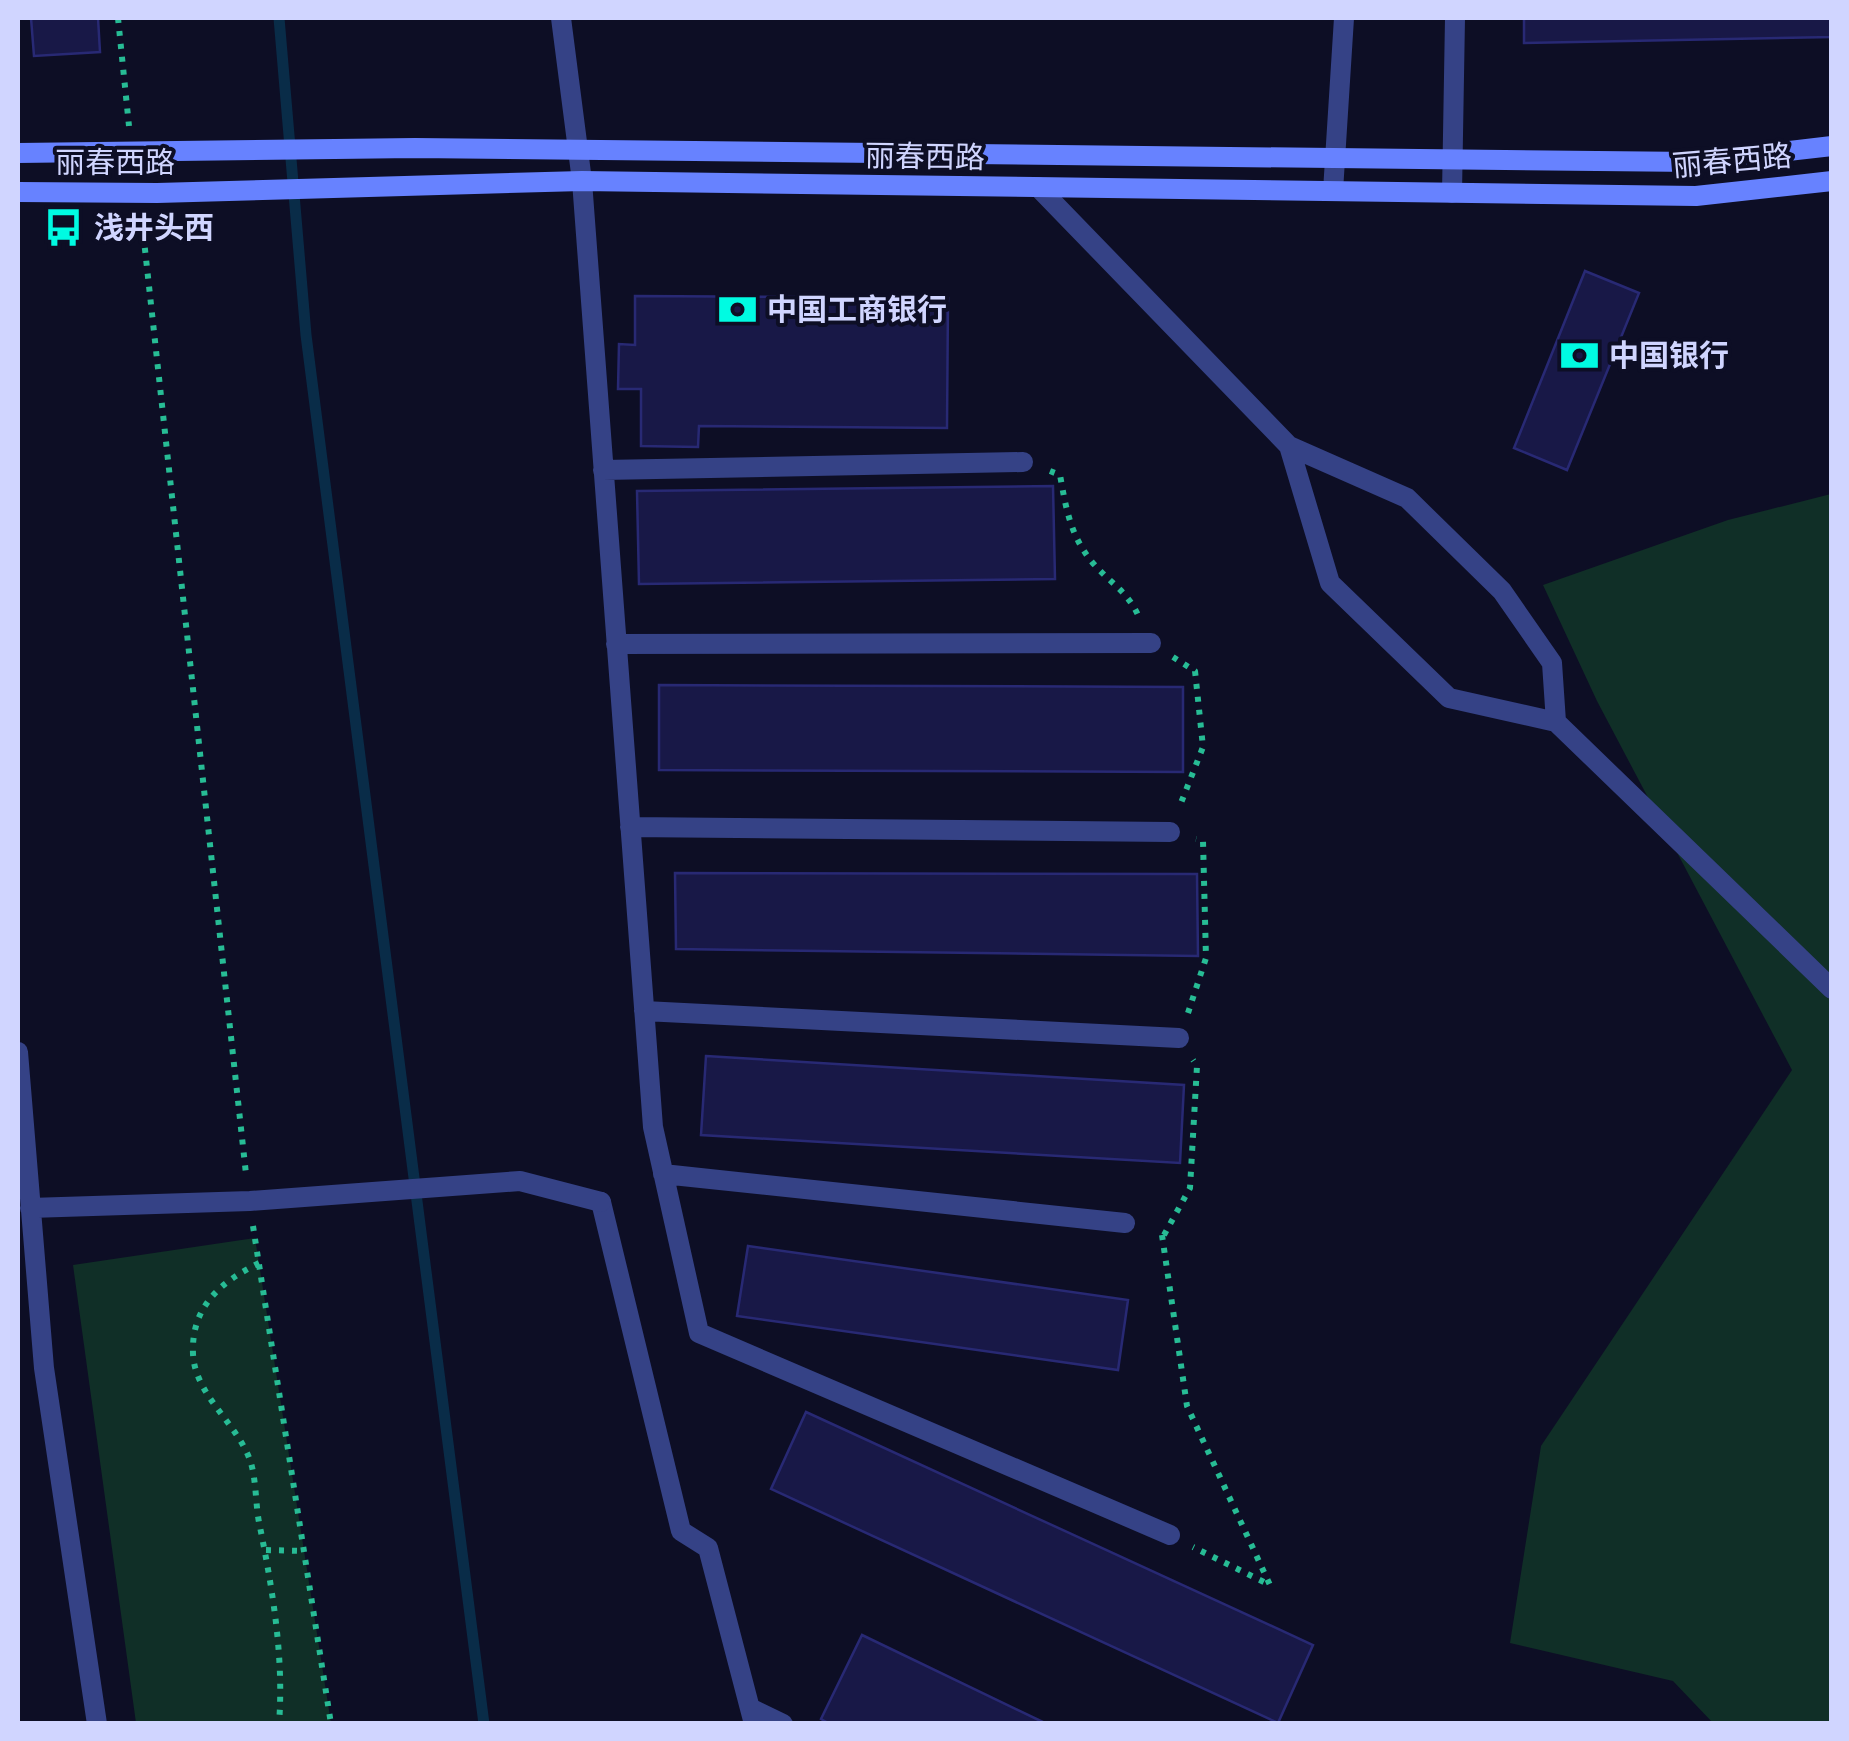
<svg xmlns="http://www.w3.org/2000/svg" width="1849" height="1741" viewBox="0 0 1849 1741" font-family="'Titillium Web','Noto Sans SC',sans-serif">
	<style>
		.green { fill: #102f27 }
		.lines { fill: none; stroke-linecap: round; stroke-linejoin: round }
		.stream { stroke: #092c48; stroke-width: 11 }
		.building { fill: #181847; stroke: #282974; stroke-width: 2.5 }
		.path { stroke: #27bc95; stroke-width: 6; stroke-dasharray: 5 8; stroke-linecap: butt }
		.lane { stroke: #354286; stroke-width: 20 }
		.street { stroke: #354286; stroke-width: 20 }
		.secondary { stroke: #6782ff; stroke-width: 20 }
		.labels { text-anchor: middle; dominant-baseline: central; stroke-width: 8; stroke-linejoin: round; paint-order: stroke }
		.street-label { font-size: 30px; fill: #d0d5ff; stroke: #0d0e25 }
		.poi-label { font-size: 30px; font-weight: bold; fill: #d0d5ff; stroke: #0d0e25; text-anchor: start }
	</style>
	<rect width="100%" height="100%" fill="#0d0e25"/>
	<path class="green" d="M1831 494V1723H1713L1673 1681 1510 1643 1541 1446 1792 1070 1597 701 1543 585 1728 520Z
		M255 1238 331 1723H136L73 1265Z"/>
	<g class="lines">
		<path class="stream" d="M279 18 306 335 484 1724"/>
	</g>
	<path class="building" d="M31 18H98L100 52 34 56Z
		M1524 18H1832V37L1524 43Z
		M1585 271 1639 293 1567 470 1514 448Z
		M635 296 948 298 947 428 699 426 698 447 641 446V389H618L619 344 635 345Z
		M1053 486 1055 579 639 584 637 491Z
		M659 685 1183 687V772L659 770Z
		M675 873 1197 874 1198 956 676 949Z
		M706 1056 1184 1085 1180 1163 701 1135Z
		M748 1246 1128 1300 1118 1370 737 1316Z
		M806 1412 1313 1645 1278 1723 771 1489Z
		M862 1635 1047 1724H830L821 1719Z"/>
	<g class="lines">
		<path class="path" d="M118 18 129 126
			M142 222 246 1174
			M1050 471 1060 475C1066 508 1070 535 1092 562 1109 582 1127 591 1138 615
			M1173 657 1195 671 1203 747 1179 808
			M1188 1013 1206 958 1203 841 1196 839
			M253 1226 331 1724
			M1162 1235 1187 1406 1270 1585 1193 1547
			M1164 1235 1190 1188 1197 1066 1193 1060
			M259 1263C221 1282 191 1306 193 1354 195 1395 236 1422 250 1460 257 1481 255 1506 260 1527 273 1592 284 1658 279 1724
			M266 1550 304 1551"/>
		<path class="lane" d="M561 18 582 181 653 1127 699 1333 1170 1535
			M1038 187 1289 446 1407 498 1502 591 1552 663 1556 722 1449 698 1330 583 1289 446
			M1333 191 1344 18
			M1452 193 1455 18
			M603 470 1023 462
			M616 644 1151 643
			M1556 722 1832 989
			M630 827 1170 832
			M644 1011 1179 1038
			M663 1174 1125 1223
			M601 1202 681 1531 708 1548 754 1724
			M750 1708 783 1724"/>
		<path class="street" d="M18 1052 44 1368 97 1724
			M30 1208 250 1201 520 1181 601 1202"/>
		<path class="secondary" d="M18 153 415 148 1694 162 1832 146
			M18 192 157 193 582 181 1696 196 1832 181"/>
	</g>
	<defs>
		<symbol id="bus-bare" viewBox="-9 -9 18 18"><path d="M-5-6H5V4H4V6H2V4H-2V6H-4V4H-5ZM-3.5-4V0h7V-4ZM-3.5 1.2v1.5H-2V1.2ZM2 1.2v1.5H3.5V1.2Z" fill="#00fbe2" stroke="#0d0e25" stroke-width="2.5" paint-order="stroke"/></symbol>
		<symbol id="bank-bare" viewBox="-9 -9 18 18"><path d="M-6-4H6V4H-6ZM0-2.3a2.3 2.3 0 1 0 0 4.6a2.3 2.3 0 1 0 0-4.6Z" fill="#00fbe2" stroke="#0d0e25" stroke-width="2.5" paint-order="stroke"/></symbol>
	</defs>
	<g fill-rule="evenodd">
		<use href="#bus-bare" x="36" y="200" width="55" height="55"/>
		<use href="#bank-bare" x="710" y="282" width="55" height="55"/>
		<use href="#bank-bare" x="1552" y="328" width="55" height="55"/>
	</g>
	<g class="labels">
		<g class="street-label">
			<text transform="translate(925 156) rotate(1)">丽春西路</text>
			<text transform="translate(1732 160) rotate(-5)">丽春西路</text>
			<text x="115" y="162">丽春西路</text>
		</g>
		<g class="poi-label">
			<text x="94" y="227">浅井头西</text>
			<text x="767" y="309">中国工商银行</text>
			<text x="1609" y="355">中国银行</text>
		</g>
	</g>
	<rect width="1849" height="1741" fill="none" stroke="#d0d5ff" stroke-width="40"/>
</svg>
